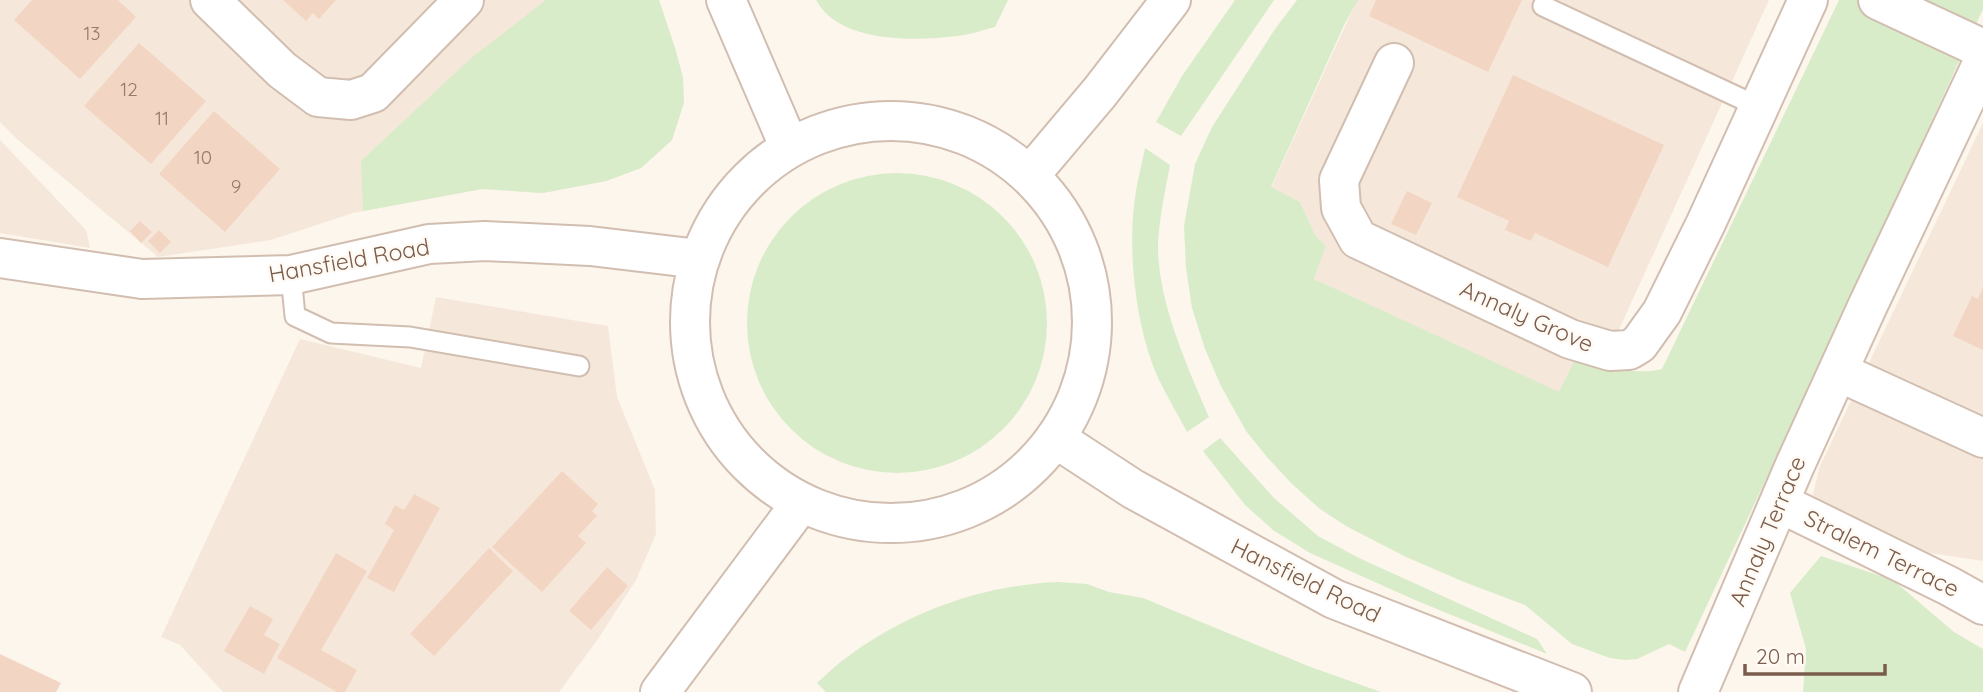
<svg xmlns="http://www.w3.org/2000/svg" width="1983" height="692" viewBox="0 0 1983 692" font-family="Quicksand,sans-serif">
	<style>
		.residential { fill: #f5e8da }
		.green { fill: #d8ecc9 }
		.building { fill: #f3d5c3 }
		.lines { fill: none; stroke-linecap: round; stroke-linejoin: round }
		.service-casing { stroke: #d1beb0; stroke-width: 23 }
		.minor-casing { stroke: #d1beb0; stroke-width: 42 }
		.tertiary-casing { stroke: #d1beb0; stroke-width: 42 }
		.service { stroke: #fff; stroke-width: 19 }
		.minor { stroke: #fff; stroke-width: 38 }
		.tertiary { stroke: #fff; stroke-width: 38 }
		.labels { text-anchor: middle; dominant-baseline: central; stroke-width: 5; stroke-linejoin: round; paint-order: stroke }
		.number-label { font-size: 19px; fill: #987a6a }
		.street-label { font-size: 23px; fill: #7a5c4d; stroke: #fffaf3 }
	</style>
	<rect width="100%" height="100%" fill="#fdf6ec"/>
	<path class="residential" d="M0 0H659L675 48 683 78 684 102 672 140 641 168 606 181 543 193 482 189 353 213 271 240 158 257 18 140 0 122Z
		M1357 0H1769L1602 367 1559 393 1314 279 1326 246 1315 235 1300 202 1271 188Z
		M1983 123V561L1803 534 1820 466Z
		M0 140 86 230 90 248 0 233Z
		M436 297 608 326 617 397 655 490 656 534 636 580 598 639 559 692H223L180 645 161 637 300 339 421 368Z"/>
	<path class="green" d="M546 0H659L675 48 683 78 684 102 672 140 641 168 606 181 543 193 482 189 363 211 361 161 470 59Z
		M816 0H1008L995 27C982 30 970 35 957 36 915 41 840 44 816 0Z
		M1235 0H1274L1181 136 1156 122 1182 76Z
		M1297 0H1358L1344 25 1271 187 1300 202 1315 235 1326 246 1314 279 1559 392 1576 358C1600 366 1637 376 1662 369L1839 0H1983V9L1844 313 1685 652 1669 644 1637 659 1625 660 1610 658 1572 644 1525 605 1464 582 1404 556 1346 526 1320 509 1292 484 1267 457 1246 431 1221 386 1205 349 1192 308 1186 268 1184 226 1195 164 1212 127 1275 29Z
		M1145 148 1170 165C1165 192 1159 219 1158 246 1158 302 1187 366 1209 417L1187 432C1178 415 1168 398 1159 380 1137 332 1128 259 1134 206 1136 187 1141 167 1145 148Z
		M747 323a150 150 0 1 1 300 0a150 150 0 1 1-300 0Z
		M1220 438 1274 498 1318 536 1359 558 1537 639 1547 654 1415 600 1310 553 1273 530 1245 505 1203 451Z
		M1821 556 1893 580 1954 632 1983 649V692H1803L1806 649 1790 593Z
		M1058 582 1087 584 1109 592 1143 598 1308 666 1381 692H826L817 683C827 674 838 663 850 655 910 611 984 585 1058 582Z"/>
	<path class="building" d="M32 0H118L136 17 80 79 14 20Z
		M283 0H336L319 19 313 13 306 21Z
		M1376 0H1522L1488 72 1369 16Z
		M139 43 206 101 151 164 84 106Z
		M1513 75 1664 145 1608 267 1535 233 1531 241 1505 230 1509 221 1457 197Z
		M214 111 280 169 225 232 159 174Z
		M1407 191 1432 203 1416 235 1391 224Z
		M140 221 152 232 141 243 130 231Z
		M159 230 171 242 160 253 148 241Z
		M1983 287V350L1953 336 1972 296 1978 299Z
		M562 471 598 504 592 511 597 516 578 536 586 543 542 592 492 547Z
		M414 494 440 508 394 592 367 578 394 530 385 524 395 505 404 510Z
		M489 548 513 571 434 656 410 634Z
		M336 553 367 571 321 650 357 670 345 692H337L277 658Z
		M607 567 628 586 591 630 569 611Z
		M250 606 273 619 264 635 280 644 264 674 224 651Z
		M0 654 61 683 56 692H0Z"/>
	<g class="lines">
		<defs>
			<path id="service" d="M1543 6 1759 107
				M291 275 295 316 331 333 410 337 579 366"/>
			<path id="minor" d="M210 0 282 70 318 97 351 100 373 93 464 0
				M726 0 789 146
				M1878 0 1983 49
				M1394 63 1339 180 1341 208 1358 239 1570 339 1610 351 1629 350 1639 344 1662 312 1706 223 1808 0
				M1839 372 1983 438
				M1780 503 1949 586 1983 605
				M1698 692 1795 465 1868 305 1983 62"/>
			<path id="tertiary" d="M690 322a201 201 0 1 1 402 0a201 201 0 1 1-402 0Z
				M1030 175 1100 92 1171 0
				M0 258 142 279 291 275 429 244 485 241 590 246 699 259
				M1055 438 1133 489 1334 599 1572 692
				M660 692 801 503"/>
		</defs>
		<use href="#service" class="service-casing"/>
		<use href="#minor" class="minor-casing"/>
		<use href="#tertiary" class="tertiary-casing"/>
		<use href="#service" class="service"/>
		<use href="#minor" class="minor"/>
		<use href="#tertiary" class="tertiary"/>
	</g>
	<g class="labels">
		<g class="number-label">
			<text x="92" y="33">13</text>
			<text x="129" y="89">12</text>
			<text x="162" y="118">11</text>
			<text x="203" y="157">10</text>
			<text x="236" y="186">9</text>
		</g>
		<g class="street-label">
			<text transform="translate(349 260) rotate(-10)">Hansfield Road</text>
			<text transform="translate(1527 316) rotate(24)">Annaly Grove</text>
			<text transform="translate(1767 531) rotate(-67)">Annaly Terrace</text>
			<text transform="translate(1882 553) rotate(26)">Stralem Terrace</text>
			<text transform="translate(1306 580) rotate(26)">Hansfield Road</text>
		</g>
	</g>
	<path d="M1745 664v10h140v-10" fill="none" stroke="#7a5c4d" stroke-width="3.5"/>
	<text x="1756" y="664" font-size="21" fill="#7a5c4d" stroke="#fffaf3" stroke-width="5" paint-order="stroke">20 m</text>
</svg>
